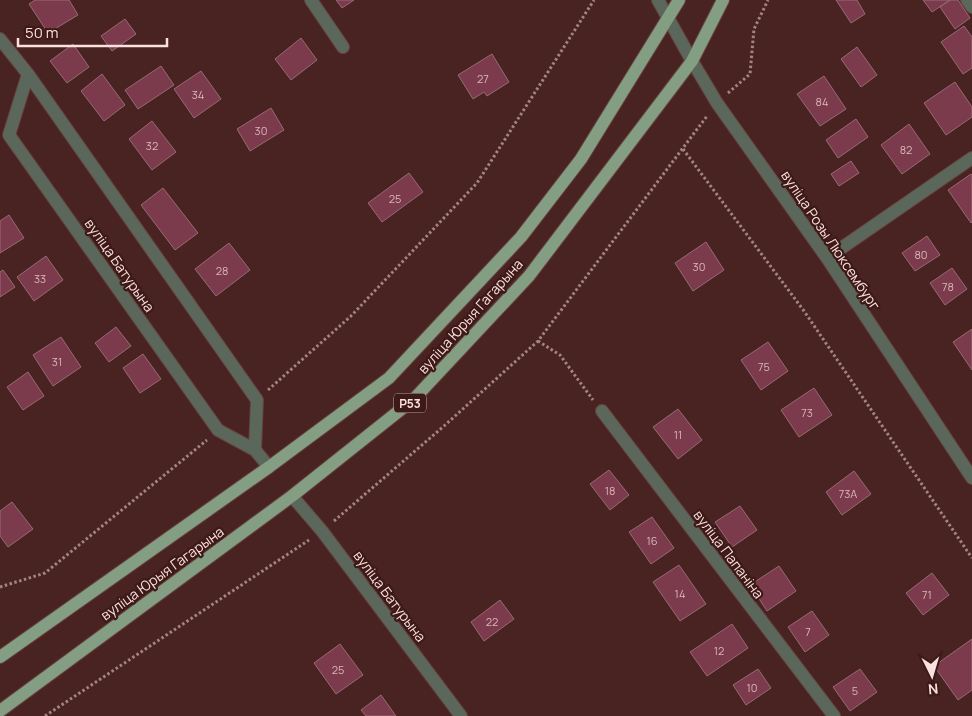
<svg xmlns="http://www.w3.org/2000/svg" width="972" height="716" viewBox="0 0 972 716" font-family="Manrope,sans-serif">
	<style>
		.building { fill: #7c3b4d; stroke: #966a74 }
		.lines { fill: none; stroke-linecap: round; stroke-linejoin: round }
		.minor-casing { stroke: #65413f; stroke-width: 14 }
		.major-casing { stroke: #65413f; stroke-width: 14 }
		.path { stroke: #a48482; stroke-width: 3; stroke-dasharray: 2.5 2.5; stroke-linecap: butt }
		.minor { stroke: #5b675a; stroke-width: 12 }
		.major { stroke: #849e83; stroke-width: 12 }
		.labels { text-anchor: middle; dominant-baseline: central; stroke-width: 4.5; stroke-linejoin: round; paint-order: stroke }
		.number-label { font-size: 11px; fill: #dab7ba }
		.shield { fill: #3d1917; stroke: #c1a4a2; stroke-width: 1 }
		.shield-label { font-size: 12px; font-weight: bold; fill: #fae0de }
		.street-label { font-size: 14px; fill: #fae0de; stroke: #3d1917 }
	</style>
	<rect width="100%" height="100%" fill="#492321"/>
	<path class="building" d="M35 0H69L78 15 48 33 29 4Z
		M336 0H354L342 8Z
		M836 0H857L865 14 851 23Z
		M923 0H950L932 12Z
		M950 0H958L970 18 955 29 940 7Z
		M125 19 136 34 112 51 101 36Z
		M964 26 972 37V68L963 74 941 42Z
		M301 38 317 60 291 80 275 59Z
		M73 44 89 67 67 83 50 61Z
		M857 47 877 75 861 87 841 59Z
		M492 54 509 82 487 96 484 92 473 99 458 75Z
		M161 66 174 85 138 109 125 90Z
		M201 71 221 99 194 118 174 89Z
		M102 74 125 105 104 121 81 91Z
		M824 76 846 109 820 126 797 94Z
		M955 82 972 107V117L946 135 924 103Z
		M271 108 284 130 250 151 237 129Z
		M856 119 868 137 838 158 826 140Z
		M152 121 176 152 152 170 129 139Z
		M909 124 930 154 902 174 881 145Z
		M851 161 859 173 839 186 831 174Z
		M409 173 423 192 382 222 368 203Z
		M971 174 972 176V222L971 223 948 190Z
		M163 188 198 233 175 250 141 205Z
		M9 215 24 238 0 253V221Z
		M927 236 940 255 915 271 902 253Z
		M706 242 724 270 693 291 675 263Z
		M229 243 250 270 216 296 195 269Z
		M46 256 63 280 34 301 17 277Z
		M952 268 967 289 945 305 930 283Z
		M3 270 15 287 0 297V272Z
		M116 327 131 346 109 362 95 343Z
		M972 329V370L953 342Z
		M61 337 81 367 53 386 33 355Z
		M768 342 788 371 761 390 741 360Z
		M143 354 161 379 140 393 123 368Z
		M28 372 44 396 23 410 7 387Z
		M814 388 832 415 799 437 781 410Z
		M678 409 702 440 678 459 653 427Z
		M609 470 629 495 610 510 590 484Z
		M854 471 871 494 842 515 826 492Z
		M12 502 33 529 8 547 0 536V511Z
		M740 506 757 530 732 547 715 522Z
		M652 517 674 548 651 564 629 532Z
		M679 565 706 604 680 621 653 582Z
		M779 566 796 591 767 611 750 585Z
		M932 573 949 595 923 615 906 593Z
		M500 600 514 619 484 641 471 622Z
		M812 611 829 635 805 652 788 627Z
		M732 624 748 648 707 676 690 652Z
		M972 639V690L958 700 934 666Z
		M340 644 363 675 336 694 314 663Z
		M758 669 771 688 746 705 733 685Z
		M860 669 877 692 850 711 833 687Z
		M381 695 396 716H366L361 710Z"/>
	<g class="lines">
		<defs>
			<path id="minor" d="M311 0 343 47
				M658 0 692 61 717 103 827 258 972 478
				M967 0 972 7
				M0 39 28 74 257 400 255 450
				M28 74 9 135 218 430 255 450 269 467
				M827 258 972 158
				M602 411 834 716
				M292 496 322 531 461 716"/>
			<path id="major" d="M0 657 269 467 389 378 521 237 581 159 679 0
				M0 711 292 496 414 399 529 276 692 61 723 0"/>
		</defs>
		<use href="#minor" class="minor-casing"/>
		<use href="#major" class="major-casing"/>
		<path class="path" d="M728 93 750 74 754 29 768 0
			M683 149 804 311 972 558
			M538 341 560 355 593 400
			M268 390 351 316 477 183 594 0
			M334 521 444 426 538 341 707 116
			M0 587 45 573 207 440
			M45 716 309 540"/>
		<use href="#minor" class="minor"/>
		<use href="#major" class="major"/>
	</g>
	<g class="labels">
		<g class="number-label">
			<text x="483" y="78">27</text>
			<text x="198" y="94">34</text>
			<text x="822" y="101">84</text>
			<text x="261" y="130">30</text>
			<text x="152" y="145">32</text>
			<text x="906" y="149">82</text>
			<text x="395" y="198">25</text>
			<text x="921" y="254">80</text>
			<text x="699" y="266">30</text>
			<text x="222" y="270">28</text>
			<text x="40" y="278">33</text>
			<text x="948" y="286">78</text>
			<text x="57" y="361">31</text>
			<text x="764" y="366">75</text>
			<text x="807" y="412">73</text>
			<text x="678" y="434">11</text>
			<text x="610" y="490">18</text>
			<text x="848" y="493">73А</text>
			<text x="652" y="540">16</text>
			<text x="680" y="593">14</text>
			<text x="927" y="594">71</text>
			<text x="492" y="621">22</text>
			<text x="808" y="631">7</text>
			<text x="719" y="650">12</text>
			<text x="338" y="669">25</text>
			<text x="752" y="687">10</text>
			<text x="855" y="690">5</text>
		</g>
		<rect class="shield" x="394" y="393.5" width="32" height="19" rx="4"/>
		<g class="shield-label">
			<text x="410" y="403">Р53</text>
		</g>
		<g class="street-label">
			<text transform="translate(831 240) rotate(56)">вуліца Розы Люксембург</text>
			<text transform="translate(120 265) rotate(55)">вуліца Батурына</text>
			<text transform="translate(470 316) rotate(-48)">вуліца Юрыя Гагарына</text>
			<text transform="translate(729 554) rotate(53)">вуліца Папаніна</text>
			<text transform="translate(162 573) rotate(-36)">вуліца Юрыя Гагарына</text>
			<text transform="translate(390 596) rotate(53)">вуліца Батурына</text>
		</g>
	</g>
	<g transform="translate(932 676) rotate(175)" stroke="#3d1917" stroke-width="4" paint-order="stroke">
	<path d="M0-4L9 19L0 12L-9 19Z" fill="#fae0de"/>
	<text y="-8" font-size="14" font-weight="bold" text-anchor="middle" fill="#fae0de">N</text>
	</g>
	<path d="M18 38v8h149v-8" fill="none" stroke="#fae0de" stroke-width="2.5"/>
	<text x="25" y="38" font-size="15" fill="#fae0de" stroke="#3d1917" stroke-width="4" paint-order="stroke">50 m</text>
</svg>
